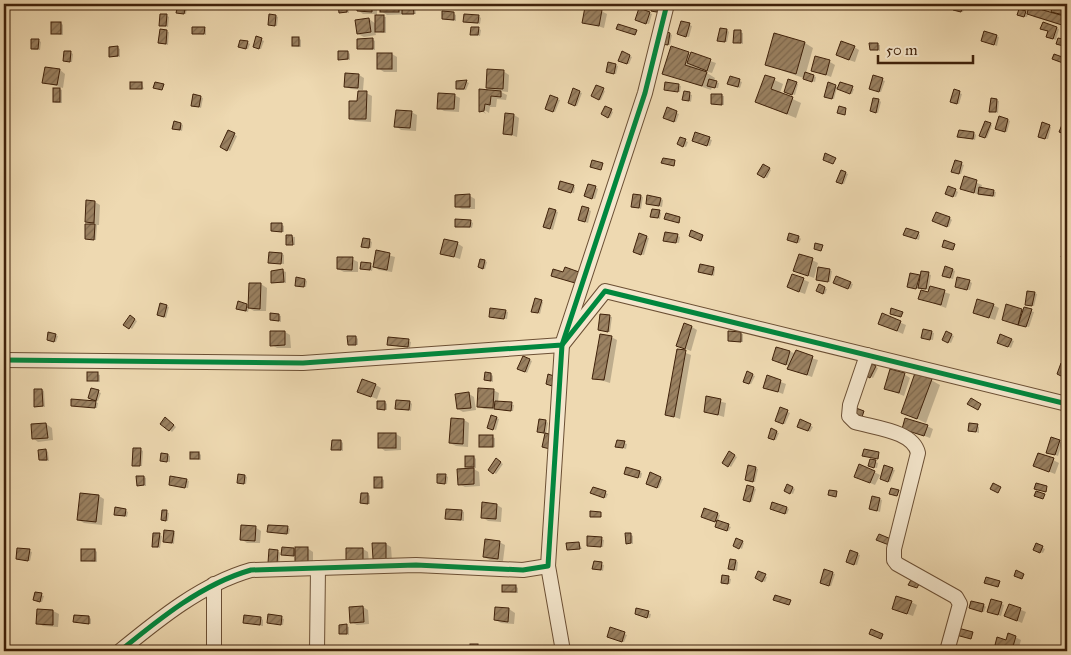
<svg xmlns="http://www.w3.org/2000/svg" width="1071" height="655" viewBox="0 0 1071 655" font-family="'IM FELL Great Primer',serif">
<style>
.shadow{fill:#0003}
.building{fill:url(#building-hatch);stroke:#3f210a}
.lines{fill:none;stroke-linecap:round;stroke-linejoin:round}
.street-casing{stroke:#6b4f34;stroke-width:16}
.street{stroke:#f4e6cc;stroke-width:14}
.cycleway-casing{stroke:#f4e6cc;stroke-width:8}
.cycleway{stroke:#00873e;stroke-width:5}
</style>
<defs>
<pattern id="building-hatch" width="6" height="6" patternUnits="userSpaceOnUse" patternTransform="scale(1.25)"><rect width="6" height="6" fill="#9a8161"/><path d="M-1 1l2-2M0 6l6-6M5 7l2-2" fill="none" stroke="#7f694e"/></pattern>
</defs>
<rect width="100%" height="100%" fill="#eed9b1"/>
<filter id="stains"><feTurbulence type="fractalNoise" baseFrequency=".004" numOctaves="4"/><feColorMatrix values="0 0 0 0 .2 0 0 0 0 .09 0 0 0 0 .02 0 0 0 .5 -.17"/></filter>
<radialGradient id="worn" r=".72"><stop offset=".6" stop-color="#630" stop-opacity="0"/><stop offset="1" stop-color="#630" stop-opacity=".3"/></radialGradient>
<!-- shadow -->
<g class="shadow">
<path d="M340,4H348L349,13L340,12Z"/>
<path d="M358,4H377V16L386,17V33L375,31L376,35L364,37L358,34L369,19L376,24V14H363L358,10Z"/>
<path d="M381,4L413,6L415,7L416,14L387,15L381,11Z"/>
<path d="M791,4H804L803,6Z"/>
<path d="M808,4H818V7L810,6Z"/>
<path d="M955,4H965L963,12L954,9Z"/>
<path d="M1041,4H1067V27L1034,17L1028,13L1027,17L1021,16L1025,12L1051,14L1052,11L1041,6Z"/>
<path d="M185,6L187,8L186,14L180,13Z"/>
<path d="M640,9L652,14L649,24L639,21Z"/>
<path d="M601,11L607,14L604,28L584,22Z"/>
<path d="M454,14L456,15V21L443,19Z"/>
<path d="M166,15L169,17L168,27L163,26L160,25Z"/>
<path d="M276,16L278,17L277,26L272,25Z"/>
<path d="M478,16L481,18L480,24L464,22Z"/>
<path d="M682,22L692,26L689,37L681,35Z"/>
<path d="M61,23L63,25V35L52,33V24Z"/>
<path d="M204,28L206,30V35L193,33Z"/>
<path d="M1057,28L1059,29L1056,40L1050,38Z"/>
<path d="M479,29L481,30L480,36L472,34Z"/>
<path d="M161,30L169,32L168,45L159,43Z"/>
<path d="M727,30L729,32L727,42L721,41Z"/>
<path d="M735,31L743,33V44L734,42Z"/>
<path d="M985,32L999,37L997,46L985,42Z"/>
<path d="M670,34L672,35L670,45L665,44Z"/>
<path d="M257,38L264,41L261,49L256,48Z"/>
<path d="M299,38L301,40V47L293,46Z"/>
<path d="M372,39L375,41V50L358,49Z"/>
<path d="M38,40L41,42L40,50H35L32,49Z"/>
<path d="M247,42L250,44L248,49L242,48Z"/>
<path d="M805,43L813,48L806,73L816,77L815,82L766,65Z"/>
<path d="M871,44L880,45V51L871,49Z"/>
<path d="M854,47L859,50L855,62L843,58Z"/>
<path d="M118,48L120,49V57L111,56Z"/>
<path d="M672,48L716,63L712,73L704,71L715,78L714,81L719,83L718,88L712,87L711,90L664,73Z"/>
<path d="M70,52L73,54L72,62H67L65,61Z"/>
<path d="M348,52L350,54V60L339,59Z"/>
<path d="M392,54L397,57V72H384L378,68Z"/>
<path d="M630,56L632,57L629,64L622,61Z"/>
<path d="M830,62L835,65L831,77L812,70Z"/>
<path d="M609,63L618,66L616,74L609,73Z"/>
<path d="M60,70L65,74L63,88L43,82Z"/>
<path d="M503,71L509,75L508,92L499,91L507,95L506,100L497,99L496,107H490L489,113L483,109L486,114L479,109L481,90L494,92L487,88Z"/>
<path d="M359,75L364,78L363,90L351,89L345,86Z"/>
<path d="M766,76L783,84L780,93L801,103L796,118L756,102Z"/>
<path d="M730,77L742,82L740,88L730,85Z"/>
<path d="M882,80L885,81L881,92L871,89Z"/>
<path d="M457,82H467L469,83L466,90H460L458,89Z"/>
<path d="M666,83L681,86L680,92L668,90Z"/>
<path d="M796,83L798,84L795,95L787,92Z"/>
<path d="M142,84L144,89L131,88Z"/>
<path d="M835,86L839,88L854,89L852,94L837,88L834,99L828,97Z"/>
<path d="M597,87L605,91L601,100L592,96Z"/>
<path d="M60,89L62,90V103H56L54,102Z"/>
<path d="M574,90L582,93L577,106L571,104Z"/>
<path d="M954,91L962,94L959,104L954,103Z"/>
<path d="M366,93L372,96L371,122L355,121L350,118Z"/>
<path d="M685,93L692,95L691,102L684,99Z"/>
<path d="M194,95L203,98L201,108L192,105Z"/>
<path d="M454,95L460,98L459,112L444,111L439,108Z"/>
<path d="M713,95L724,96V105L713,104Z"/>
<path d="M557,99L560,100L555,112L549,110Z"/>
<path d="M992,99L999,101L998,113L990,111Z"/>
<path d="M879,100L881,102L878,113L873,112Z"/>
<path d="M605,108L613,112L610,118L602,114Z"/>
<path d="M667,109L679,114L676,122L667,119Z"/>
<path d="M411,112L417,115L416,131L401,130L396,126Z"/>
<path d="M514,115L519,118L517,137L505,133Z"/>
<path d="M1008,120L1010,121L1007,132L999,130Z"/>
<path d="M181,124L183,125L182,131L176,129Z"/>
<path d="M990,124L992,125L987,138L983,136Z"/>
<path d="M1049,126L1051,127L1048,139L1042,138Z"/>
<path d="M229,132L237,136L230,151L222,147Z"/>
<path d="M974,133L976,135L975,140L961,137Z"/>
<path d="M696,134L712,140L710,146L696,141Z"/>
<path d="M681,139L688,142L686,147L679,144Z"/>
<path d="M955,162L964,165L961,174L955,172Z"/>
<path d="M763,165L771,170L767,178L759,174Z"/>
<path d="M842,171L848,174L844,184L840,182Z"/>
<path d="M965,178L982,185L981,189L996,192L995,197L979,195L961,188Z"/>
<path d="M573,186L575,187L574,193L562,190Z"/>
<path d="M595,187L598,189L595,199L588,197Z"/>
<path d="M955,190L958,192L956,197L949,195Z"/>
<path d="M470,196L475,199V209H462L456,206Z"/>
<path d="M641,196L643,197L641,209L632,206Z"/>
<path d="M661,199L663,200L662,207L649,204Z"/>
<path d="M95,202L100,205L99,225H97L96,240H88L86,239L93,225L86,222Z"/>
<path d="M583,207L591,211L588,223L581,221Z"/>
<path d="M550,209L558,212L553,230L547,228Z"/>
<path d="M659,211L661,213L660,219L652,216Z"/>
<path d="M950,218L952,220L949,227L936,222Z"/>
<path d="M470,221L473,223L472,228L456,226Z"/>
<path d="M281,224L284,226V232L272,231Z"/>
<path d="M918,233L920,235L919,240L907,236Z"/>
<path d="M640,235L649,238L644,255L637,253Z"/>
<path d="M287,236L295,237V245L288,244Z"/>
<path d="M678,236L680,237L679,243L667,241Z"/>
<path d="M799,237L801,239L799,243L790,241Z"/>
<path d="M370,241L372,242L371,248L365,247Z"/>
<path d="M457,243L463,247L460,259L442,253Z"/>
<path d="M377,252L395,257L392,272L379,270L373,266L372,271L361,268L370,265L374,267Z"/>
<path d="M282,254L284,255V264L270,262Z"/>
<path d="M352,259L358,262V272H344L338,269Z"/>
<path d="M812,260L818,263L814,278L795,271Z"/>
<path d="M485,261L487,262L485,269L481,268Z"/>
<path d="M713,268L715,269L714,276L702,273Z"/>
<path d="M819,268L832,271L830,282L820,280Z"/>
<path d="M953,270L955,271L953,279L945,277Z"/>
<path d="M283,271L286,272V283H273L272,272Z"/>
<path d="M922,272L931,275L929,287L950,294L946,308L920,298L929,294L930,290L910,288L919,277L921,278Z"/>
<path d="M793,275L809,282L805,294L794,290Z"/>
<path d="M305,280L307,281L306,287L298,286Z"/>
<path d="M969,281L972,283L970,290L958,288Z"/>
<path d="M850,283L853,284L851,289L837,284Z"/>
<path d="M250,284H261L267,288L266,311H254L249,308L248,312L239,310L238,303L249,306Z"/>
<path d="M819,286L827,289L825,294L820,292Z"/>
<path d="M1034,293L1037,294L1034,306L1028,305Z"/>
<path d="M541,301L543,302L540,314L535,312Z"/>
<path d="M993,305L999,308L995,320L974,313Z"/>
<path d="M166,306L169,307L166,318L158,315Z"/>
<path d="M1007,306L1034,312L1029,327L1003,319Z"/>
<path d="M505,311L508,312L507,319L490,316Z"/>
<path d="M272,314L281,316V322L271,320Z"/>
<path d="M602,315L612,317L610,332L599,330Z"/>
<path d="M883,315L906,325L903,334L880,324Z"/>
<path d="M130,317L137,321L132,329L125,324Z"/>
<path d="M692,327L697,330L691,351L678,346Z"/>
<path d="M924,330L934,333L933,340L922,337Z"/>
<path d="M285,332L290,335L291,348H277L272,345Z"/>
<path d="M730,333L743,334V342L729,340Z"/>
<path d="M947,333L954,336L951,343L946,341Z"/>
<path d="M55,335L58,336L56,342L50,341Z"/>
<path d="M356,337L358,339V345L349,344Z"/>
<path d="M611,337L617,340L610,383L594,378Z"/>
<path d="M1011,340L1014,341L1011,348L1001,343Z"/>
<path d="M408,341L411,342L410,348L390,345Z"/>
<path d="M777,348L818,360L812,377L794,371L788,368L789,366L773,360Z"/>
<path d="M678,350L691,355L680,419L666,414Z"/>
<path d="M524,357L532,361L527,373L519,369Z"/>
<path d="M870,364L878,368L873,378L865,373Z"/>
<path d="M1062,364L1067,367L1066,377L1060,375Z"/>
<path d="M748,373L755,376L751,384L744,381Z"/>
<path d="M97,374L100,375V382L88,380Z"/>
<path d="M491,374L493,376V382L485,380Z"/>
<path d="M904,374L910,378L904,396L885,388Z"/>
<path d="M768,377L786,384L783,394L765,387Z"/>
<path d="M931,380L940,385L926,423L902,412Z"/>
<path d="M376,385L381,388L377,399L364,394Z"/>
<path d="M42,390L44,391L45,407H38L35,406Z"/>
<path d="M493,390L499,393L498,402L514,405L513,411L484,409L478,406Z"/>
<path d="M98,392L101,393L98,401L92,399Z"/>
<path d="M469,394L474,397L476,410L463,412L458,409Z"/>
<path d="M707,398L726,403L724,417L705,411Z"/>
<path d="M95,402L98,403L97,408L72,405Z"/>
<path d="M385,402L387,404V410L378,408Z"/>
<path d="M410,402L412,404L411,411L398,409Z"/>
<path d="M781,409L790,413L785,424L779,422Z"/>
<path d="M492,416L499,419L496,430L491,428Z"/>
<path d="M168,420L176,427L172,432L162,423Z"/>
<path d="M464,420L469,423L468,447L456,446L450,443Z"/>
<path d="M546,421L548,423L546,435L539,431Z"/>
<path d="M801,421L813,427L810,432L799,426Z"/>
<path d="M46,424L52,428L53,440L38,442L33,438Z"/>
<path d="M927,426L933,429L930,438L903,428Z"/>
<path d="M977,426L979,427V433L972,431Z"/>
<path d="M772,430L779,433L776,440L769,437Z"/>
<path d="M396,434L401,437V450L385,451L380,447Z"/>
<path d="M492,437L495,438V447L480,446Z"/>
<path d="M341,441L343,443V451L333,449Z"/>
<path d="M1059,441L1062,443L1058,456L1050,453Z"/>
<path d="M624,443L627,444L626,449L619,447Z"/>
<path d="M140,449L143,451L142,466H135L133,465Z"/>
<path d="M46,450L48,452L49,461H42L40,460Z"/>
<path d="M199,453L201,455V460L191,458Z"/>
<path d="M729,453L737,457L731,467L723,462Z"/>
<path d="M168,455L170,456V462L164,461Z"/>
<path d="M474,457L476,459V468H472L479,472L480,486L465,487L459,484L471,469L466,467Z"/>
<path d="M496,460L503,464L496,474L490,470Z"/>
<path d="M871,460L878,463L877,468L872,467Z"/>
<path d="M1053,460L1059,463L1055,474L1035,466Z"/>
<path d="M627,468L642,473L641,478L628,475Z"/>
<path d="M755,468L758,469L755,482L747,480Z"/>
<path d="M892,469L895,470L890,482L883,480Z"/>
<path d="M874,472L880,475L875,485L861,479Z"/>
<path d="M445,475L448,477L447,484L438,482Z"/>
<path d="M245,476L247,477L246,484L238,482Z"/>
<path d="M144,477L146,478V486H140L138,485Z"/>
<path d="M381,478L384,480V488H377L375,487Z"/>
<path d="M660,478L663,479L659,488L650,485Z"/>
<path d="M186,480L189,481L188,488L170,484Z"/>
<path d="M788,485L795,489L793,494L785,490Z"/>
<path d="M748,486L756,489L752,502L746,500Z"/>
<path d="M594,488L608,494L606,498L594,494Z"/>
<path d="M368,494L370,496V504H364L362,503Z"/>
<path d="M99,496L104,499L102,525L84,523L79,520Z"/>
<path d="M873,497L882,500L880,512L870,509Z"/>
<path d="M497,505L502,508L501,522L488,521L482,517Z"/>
<path d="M787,508L789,509L787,514L773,510Z"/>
<path d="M125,510L128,512L127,517L117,515Z"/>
<path d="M163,511L169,513L168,521L162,519Z"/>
<path d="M462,511L464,512V521L447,519Z"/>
<path d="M718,514L720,515L718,522L731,527L729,531L719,528L718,522L705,518Z"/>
<path d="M255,527L261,531L260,543H247L241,539Z"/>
<path d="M287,527L290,529L289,534L269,532Z"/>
<path d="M173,532L175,533L174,544L164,541Z"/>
<path d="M630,534L633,536V544L627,543Z"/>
<path d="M159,535L162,536L160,548L155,547L153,546Z"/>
<path d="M601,539L604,540L603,547L588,545Z"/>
<path d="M737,540L744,543L742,549L735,545Z"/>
<path d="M499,542L505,545L503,561L490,560L484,557Z"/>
<path d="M579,543L582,549H568Z"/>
<path d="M386,544L391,547L392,561L380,562L374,559Z"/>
<path d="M1037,545L1045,549L1043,553L1035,550Z"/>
<path d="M307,548L313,552V566L297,556L285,555L280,553L279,564L271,563L270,550L282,553L294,549Z"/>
<path d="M363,549L368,552L369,564H353Z"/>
<path d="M95,550L97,552V562L82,560Z"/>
<path d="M29,551L32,552L30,561L17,559Z"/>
<path d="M857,554L860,555L857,565L850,563Z"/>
<path d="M736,561L738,562L737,571L730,569Z"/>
<path d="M595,563L604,565L603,571L594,568Z"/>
<path d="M759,573L767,577L765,582L756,578Z"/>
<path d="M832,573L835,574L831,586L821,583Z"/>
<path d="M723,577L731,579L730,584L725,583Z"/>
<path d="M515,586L518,588V593L503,591Z"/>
<path d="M41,595L44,596L42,602L36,601Z"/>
<path d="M992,600L1004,605L1001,616L991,612Z"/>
<path d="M911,602L917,605L913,616L894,609Z"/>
<path d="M984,605L986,607L984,612L973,609Z"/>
<path d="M1010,605L1026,612L1022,623L1006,616Z"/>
<path d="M363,607L368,610L369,624L357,625L351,622Z"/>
<path d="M496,609H509L515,613L514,624L501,623L496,620Z"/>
<path d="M38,610L53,611L59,614L58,627L43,626L38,623Z"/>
<path d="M637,610L651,614L650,618L636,614Z"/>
<path d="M269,615L284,619L283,625L271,623Z"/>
<path d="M89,617L91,619V624L75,621Z"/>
<path d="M261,618L263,620V626L245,623Z"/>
<path d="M346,626L349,627V635L340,633Z"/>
<path d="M610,629L627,635L624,642L610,638Z"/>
<path d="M1015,637L1021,640L1018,651L997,644Z"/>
<path d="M1023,647L1031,651H1023Z"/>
</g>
<!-- building -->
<g class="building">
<path d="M178,4L186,5L184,14L176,13Z"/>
<path d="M338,4H347V12L339,13Z"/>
<path d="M357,4H372V12L357,11Z"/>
<rect x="380" y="4" width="19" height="8"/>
<path d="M652,4H663L662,13L651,11Z"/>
<path d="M954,4H963L961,12L953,10Z"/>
<path d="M1040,4H1052L1051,9L1039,7Z"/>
<path d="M1053,4H1067L1064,15L1051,12Z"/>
<path d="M402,5H413L414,14H402Z"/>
<path d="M1029,6L1064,16L1062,25L1027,14Z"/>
<path d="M585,7L602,10L599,26L582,23Z"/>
<path d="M639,8L650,12L646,24L635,20Z"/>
<path d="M1019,9L1026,11L1024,17L1017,15Z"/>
<path d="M442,11L454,12V20L442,19Z"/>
<path d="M160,14H167L166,26H159Z"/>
<path d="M269,14L276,15L275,26L268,25Z"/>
<path d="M464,14L479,15L478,23L463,22Z"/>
<rect x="375" y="15" width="9" height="17"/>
<path d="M369,18L371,32L357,34L355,20Z"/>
<path d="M681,21L690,23L686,37L677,34Z"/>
<rect x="51" y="22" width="10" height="12"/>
<path d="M1043,22L1057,27L1053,39L1046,37L1048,31L1040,29Z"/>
<path d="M618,24L637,30L635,35L616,29Z"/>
<path d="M192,27H205L204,34H192Z"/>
<path d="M471,27H479L478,35H470Z"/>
<path d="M720,28L727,29L725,42L717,41Z"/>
<path d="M160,29L167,30L166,44L158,43Z"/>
<path d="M734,30H741V43H733Z"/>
<path d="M664,31L670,33L668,45L662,44Z"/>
<path d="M984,31L997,35L994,45L981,41Z"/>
<path d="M774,33L805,42L796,74L765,65Z"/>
<path d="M256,36L262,38L259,49L253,47Z"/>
<rect x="292" y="37" width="7" height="9"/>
<path d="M373,38V49H357V39Z"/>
<path d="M1058,38L1067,40V47L1056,44Z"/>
<path d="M31,39H39L38,49H31Z"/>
<path d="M240,40L248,41L246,49L238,47Z"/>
<path d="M841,41L855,46L849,60L836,55Z"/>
<path d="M869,43H878V50H870Z"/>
<path d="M118,46V56L109,57V47Z"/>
<path d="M671,46L689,52L685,65L707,72L702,86L662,74Z"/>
<path d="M64,51H71L70,62L63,61Z"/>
<path d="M338,51H348V59L338,60Z"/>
<path d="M622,51L630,55L627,64L618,61Z"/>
<path d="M691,52L711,59L707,71L687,63Z"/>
<rect x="377" y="53" width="15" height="16"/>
<path d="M1054,54L1065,58L1063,63L1052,59Z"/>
<path d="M815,56L830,60L826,75L811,71Z"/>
<path d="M608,62L616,64L614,74L606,72Z"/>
<path d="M45,67L60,69L57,85L42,83Z"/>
<path d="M487,69L504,70L503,89L486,88Z"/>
<path d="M805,72L814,75L812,82L803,79Z"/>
<path d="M345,73L359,74L358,88L344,87Z"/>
<path d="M765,75L775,78L771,89L793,97L787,114L755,102Z"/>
<path d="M873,75L883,78L879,92L869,89Z"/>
<path d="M730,76L740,79L738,87L727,84Z"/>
<path d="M709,79L717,81L715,88L707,86Z"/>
<path d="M788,79L797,82L792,95L784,92Z"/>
<path d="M467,80L464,89H456V81Z"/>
<rect x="130" y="82" width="12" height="7"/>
<path d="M155,82L164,84L162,90L153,88Z"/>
<path d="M665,82L679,84L678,92L664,90Z"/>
<path d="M828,82L836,85L832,99L824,97Z"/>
<path d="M840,82L853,86L850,94L837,89Z"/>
<path d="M596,85L604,88L599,100L591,96Z"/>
<rect x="53" y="88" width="7" height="14"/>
<path d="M573,88L580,91L575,106L568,103Z"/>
<path d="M479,89L501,91V97L491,96L490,105L485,104L484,111L479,112Z"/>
<path d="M954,89L960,91L957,104L950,102Z"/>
<path d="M358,91H367L366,119H349V101H357Z"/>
<path d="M684,91L690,92L689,101L682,100Z"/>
<path d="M438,93L455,94L454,109H437Z"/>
<path d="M193,94L201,96L199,107L191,106Z"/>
<path d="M711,94H722V105L711,104Z"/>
<path d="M550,95L558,98L553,112L545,109Z"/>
<path d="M873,98L879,99L876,113L870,111Z"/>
<path d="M991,98L997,99L996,112H989Z"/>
<path d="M605,106L612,109L608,118L601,114Z"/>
<path d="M839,106L846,108L845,115L837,113Z"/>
<path d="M667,107L677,111L674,122L663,118Z"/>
<path d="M396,110L412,111L410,128L394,127Z"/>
<path d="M505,113L514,114L512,135L503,134Z"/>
<path d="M999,116L1008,119L1005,132L995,129Z"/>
<path d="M1064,120L1067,122V135L1059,132Z"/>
<path d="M174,121L181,123L180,130L172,129Z"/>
<path d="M985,121L991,123L985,138L979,136Z"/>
<path d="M1042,122L1050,125L1045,139L1038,137Z"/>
<path d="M228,130L235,133L227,151L220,147Z"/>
<path d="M959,130L974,132L973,139L957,137Z"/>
<path d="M695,132L710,137L707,146L692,141Z"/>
<path d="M680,137L686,139L683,147L677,144Z"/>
<path d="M825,153L836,158L833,164L823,160Z"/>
<path d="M663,158L675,160L674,166L661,163Z"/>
<path d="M592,160L603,163L601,170L590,167Z"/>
<path d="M955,160L962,162L959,174L951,172Z"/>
<path d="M763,164L770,168L764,178L757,174Z"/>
<path d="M841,170L846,172L842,184L836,182Z"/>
<path d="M964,176L977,180L974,193L960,189Z"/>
<path d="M560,181L574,185L571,193L558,189Z"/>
<path d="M588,184L596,186L592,199L584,196Z"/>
<path d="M948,186L956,189L953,197L945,194Z"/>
<path d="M979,187L994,190L993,196L978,194Z"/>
<path d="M470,194V207H455V195Z"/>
<path d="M633,194L641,195L639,208L631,207Z"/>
<path d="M647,195L661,198L659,206L646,204Z"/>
<path d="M86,200L95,201L94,223L85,222Z"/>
<path d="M582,206L589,208L585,222L578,220Z"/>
<path d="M549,208L556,210L550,229L543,227Z"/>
<path d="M652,209L660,210L658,218L650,217Z"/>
<path d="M936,212L950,217L947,227L932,221Z"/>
<path d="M666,213L680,217L679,223L664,219Z"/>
<path d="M455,219L471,220L470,227H455Z"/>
<path d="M271,223H282V232L271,231Z"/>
<path d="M85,224H95L94,240L85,239Z"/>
<path d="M906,228L919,232L916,239L903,235Z"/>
<path d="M691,230L703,235L701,241L689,236Z"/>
<path d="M665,232L678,234L676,243L663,241Z"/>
<path d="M639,233L647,236L641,255L633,252Z"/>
<path d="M789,233L799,236L797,243L787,240Z"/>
<path d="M286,235H292L293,245H286Z"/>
<path d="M363,238L370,239L369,248L361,247Z"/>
<path d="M444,239L458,242L454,257L440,254Z"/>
<path d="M944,240L955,244L953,250L942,247Z"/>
<path d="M815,243L823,245L821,251L814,249Z"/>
<path d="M1065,249L1067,250V259L1061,257Z"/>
<path d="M376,250L390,253L387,270L373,267Z"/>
<path d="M269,252L282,253L281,264L268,263Z"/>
<path d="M799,254L813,258L808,276L793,271Z"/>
<path d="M337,257H353L352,270L337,269Z"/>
<path d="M480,259L485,260L483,269L478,267Z"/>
<path d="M361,262L371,263L370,270L360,269Z"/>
<path d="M700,264L714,267L712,275L698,272Z"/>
<path d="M945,266L953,269L950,278L942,276Z"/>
<path d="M565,267L579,272L575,283L551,276L553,269L563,272Z"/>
<path d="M818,267L830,269L828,282L816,280Z"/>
<path d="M283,269L284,282L271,283V271Z"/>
<path d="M921,271L929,272L926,289L918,288Z"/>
<path d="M910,273L920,275L916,289L907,287Z"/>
<path d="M792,274L804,278L799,292L787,287Z"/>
<path d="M836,276L851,282L848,289L833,283Z"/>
<path d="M296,277L305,279L304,287L295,286Z"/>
<path d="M957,277L970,280L967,290L955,287Z"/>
<path d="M249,283H261L260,309L248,308Z"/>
<path d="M819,284L825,287L823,294L816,291Z"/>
<path d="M930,286L945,290L941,305L918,299L921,290L928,292Z"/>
<path d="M1027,291L1035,292L1032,306L1025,305Z"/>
<path d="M535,298L542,300L538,313L531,312Z"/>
<path d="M977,299L994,304L989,318L973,313Z"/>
<path d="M238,301L247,304L246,311L236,309Z"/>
<path d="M160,303L167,305L164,317L157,315Z"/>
<path d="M1006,304L1022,309L1018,325L1002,320Z"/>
<path d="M1024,307L1032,309L1026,327L1018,325Z"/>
<path d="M490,308L506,310L504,319L489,317Z"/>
<path d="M891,308L903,312L901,317L890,314Z"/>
<path d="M270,313L279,314V321L270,320Z"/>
<path d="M882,313L901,321L897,331L878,324Z"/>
<path d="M600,314L610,315L608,332L598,330Z"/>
<path d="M130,315L135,319L129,329L123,325Z"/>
<path d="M684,323L692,326L685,349L676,346Z"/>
<path d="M923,329L932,331L930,340L921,338Z"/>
<path d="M270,331H285V345L270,346Z"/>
<path d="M728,331L741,332V342L728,341Z"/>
<path d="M946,331L952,334L948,343L942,340Z"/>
<path d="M48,332L56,334L54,342L47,340Z"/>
<path d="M600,334L612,336L604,380L592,379Z"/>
<path d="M1000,334L1012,339L1008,347L997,343Z"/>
<path d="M347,336H356V345H348Z"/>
<path d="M388,337L409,339L408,347L387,345Z"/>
<path d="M776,347L790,351L786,365L772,360Z"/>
<path d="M677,349L686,350L674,417L665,415Z"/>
<path d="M796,350L813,356L807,375L787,369Z"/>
<path d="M523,356L530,359L525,372L517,369Z"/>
<path d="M869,362L876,366L870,378L863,374Z"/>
<path d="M1061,363L1067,365L1063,377L1057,374Z"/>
<path d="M890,369L905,373L899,393L884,389Z"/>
<path d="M747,371L753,374L749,384L743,382Z"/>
<rect x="87" y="372" width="11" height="9"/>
<path d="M485,372L491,373V381L484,380Z"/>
<path d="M915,373L932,379L917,419L901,413Z"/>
<path d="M548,374L554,376L552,386L546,384Z"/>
<path d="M767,375L781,380L778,392L763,388Z"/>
<path d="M362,379L376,384L371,397L357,392Z"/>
<path d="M91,388L99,390L96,401L88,398Z"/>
<path d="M478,388L494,389L493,408L477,407Z"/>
<path d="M34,389H42L43,406L34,407Z"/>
<path d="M469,392L471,408L457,409L455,394Z"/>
<path d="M706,396L721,399L718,415L704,412Z"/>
<path d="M971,398L981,404L978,410L967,404Z"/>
<path d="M71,399L96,401L95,408L71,406Z"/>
<path d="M396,400L410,401L409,410L395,409Z"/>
<path d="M377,401H385V410L377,409Z"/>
<path d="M495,401L512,402L511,411L494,409Z"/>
<path d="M780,407L788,410L783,424L775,421Z"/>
<path d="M856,408L864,411L862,417L854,415Z"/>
<path d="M491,415L497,417L493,430L487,428Z"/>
<path d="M165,417L174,425L169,431L160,424Z"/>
<path d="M451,418L464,419L463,444L449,443Z"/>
<path d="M905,418L928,425L924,436L902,429Z"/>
<path d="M539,419L546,420L544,433L537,432Z"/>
<path d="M800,419L811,424L808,431L797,427Z"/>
<path d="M46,423L48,438L32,439L31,424Z"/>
<path d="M969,423L978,424L976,432L968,431Z"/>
<path d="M771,428L777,431L774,440L768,438Z"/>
<rect x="378" y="433" width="18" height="15"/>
<path d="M545,433L553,435L550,449L542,447Z"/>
<rect x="479" y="435" width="14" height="12"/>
<path d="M1051,437L1060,440L1055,455L1046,453Z"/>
<path d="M332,440H341V450H331Z"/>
<path d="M617,440L625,441L623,448L615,447Z"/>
<path d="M133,448H141L140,466H132Z"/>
<path d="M46,449L47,460H39L38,450Z"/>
<path d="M864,449L879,452L878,459L862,456Z"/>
<path d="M729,451L735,455L728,467L722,463Z"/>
<rect x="190" y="452" width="9" height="7"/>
<path d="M161,453L168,454L167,462L160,461Z"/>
<path d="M1038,453L1054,458L1049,472L1033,466Z"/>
<rect x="465" y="456" width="9" height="11"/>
<path d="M496,458L501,462L493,474L488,470Z"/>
<path d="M870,459L876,460L874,468L868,466Z"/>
<path d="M859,464L875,471L870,483L854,477Z"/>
<path d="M748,465L756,467L753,482L745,480Z"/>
<path d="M884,465L893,468L888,482L880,479Z"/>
<path d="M626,467L640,471L638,478L624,474Z"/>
<path d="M474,468V484L458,485L457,469Z"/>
<path d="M650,472L661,477L657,488L646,484Z"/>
<path d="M238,474L245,475L244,484L237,483Z"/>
<path d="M437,474H446L445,484L437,483Z"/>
<path d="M136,476H144V485L137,486Z"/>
<path d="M170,476L187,479L185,488L169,485Z"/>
<rect x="374" y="477" width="8" height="11"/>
<path d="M993,483L1001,487L998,493L990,489Z"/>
<path d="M1036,483L1047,486L1046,492L1034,489Z"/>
<path d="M787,484L793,487L790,494L784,491Z"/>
<path d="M747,485L754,487L750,502L743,500Z"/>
<path d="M593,487L606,491L604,498L590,493Z"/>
<path d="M891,488L899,490L897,496L889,494Z"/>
<path d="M829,490L837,491L836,497L828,495Z"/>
<path d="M1036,491L1045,494L1043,499L1034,496Z"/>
<path d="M80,493L99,495L96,522L77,520Z"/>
<path d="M361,493H368V504L360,503Z"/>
<path d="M872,496L880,498L877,511L869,509Z"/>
<path d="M482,502L497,504L496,519L481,518Z"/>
<path d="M772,502L787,507L785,514L770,509Z"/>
<path d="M115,507L126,509L125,516L114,515Z"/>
<path d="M704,508L718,513L715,522L701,517Z"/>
<path d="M446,509L462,510L461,520L445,519Z"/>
<path d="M162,510H167L166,521L161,520Z"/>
<path d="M590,511L601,512V517H590Z"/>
<path d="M717,520L729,524L727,531L715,527Z"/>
<path d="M241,525L256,526L255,541L240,540Z"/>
<path d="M268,525L288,526L287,534L267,532Z"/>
<path d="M164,530L174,531L172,543L163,542Z"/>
<path d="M153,533H160L158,547H152Z"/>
<path d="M625,533H631V543L626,544Z"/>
<path d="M879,534L891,539L889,545L876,540Z"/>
<path d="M587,536L602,537L601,547L587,546Z"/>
<path d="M736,538L743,541L739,549L733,546Z"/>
<path d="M485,539L500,541L498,559L483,557Z"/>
<path d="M579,542L580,549L567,550L566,543Z"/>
<path d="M372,543H386V559H373Z"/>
<path d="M1036,543L1043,546L1040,553L1033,550Z"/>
<path d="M282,547L294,548V556L281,555Z"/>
<rect x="295" y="547" width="13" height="17"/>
<path d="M17,548L30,549L28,561L16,559Z"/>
<path d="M346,548H363V561L346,562Z"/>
<rect x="81" y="549" width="14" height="12"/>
<path d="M269,549L278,550L277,564L268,563Z"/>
<path d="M850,550L858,553L854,565L846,562Z"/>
<path d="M730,559L736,560L734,570L728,569Z"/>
<path d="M594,561L602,562L601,570L592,569Z"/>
<path d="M824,569L833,572L829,586L820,583Z"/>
<path d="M1016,570L1024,574L1022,579L1014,576Z"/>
<path d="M758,571L766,574L762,582L755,578Z"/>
<path d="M722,575L729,576L728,584L721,583Z"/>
<path d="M986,577L1000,581L998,587L984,583Z"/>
<path d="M912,578L920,582L917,588L908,585Z"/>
<rect x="502" y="585" width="14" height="7"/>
<path d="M35,592L42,593L40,602L33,600Z"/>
<path d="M775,595L791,600L789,605L773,600Z"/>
<path d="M896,596L912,601L907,614L892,609Z"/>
<path d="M991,599L1002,602L998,615L987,612Z"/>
<path d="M971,601L984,604L982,612L969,608Z"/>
<path d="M1009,604L1021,608L1017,621L1004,616Z"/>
<path d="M363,606L364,622L350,623L349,607Z"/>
<path d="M495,607L509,608L508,622L494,620Z"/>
<path d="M636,608L649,611L647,618L635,614Z"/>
<path d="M37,609L53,610V625L36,624Z"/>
<path d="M268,614L282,616L281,625L267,623Z"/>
<path d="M74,615L89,616V624L73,622Z"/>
<path d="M244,615L261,617L260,625L243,623Z"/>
<path d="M347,624V634H339V625Z"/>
<path d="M610,627L625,632L622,642L607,637Z"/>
<path d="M958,628L973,632L971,639L956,635Z"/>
<path d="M871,629L883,634L881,639L869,634Z"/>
<path d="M1008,633L1016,636L1012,650L995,645L997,637L1006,640Z"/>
<rect x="470" y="644" width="8" height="7"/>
</g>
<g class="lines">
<!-- street casing -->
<g class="street-casing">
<g id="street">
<path d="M867,355L850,405L849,416L855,422C875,428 913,431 918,453L894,549V560L897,564L956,597L960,604L947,651"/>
<path d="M4,360L303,363L562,345L605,291L1067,404"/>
<path d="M548,566L563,651"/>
<path d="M120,651C159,619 202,584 251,570L416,565L523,570L548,566L562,345L645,93L667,4"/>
<path d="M214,651V584"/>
<path d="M317,651L318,568"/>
</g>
</g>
<!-- street -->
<use href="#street" class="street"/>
<!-- cycleway casing -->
<g class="cycleway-casing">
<g id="cycleway">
<path d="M4,360L303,363L562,345L605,291L1067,404"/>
<path d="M120,651C159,619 202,584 251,570L416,565L523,570L548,566L562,345L645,93L667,4"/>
</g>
</g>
<!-- cycleway -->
<use href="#cycleway" class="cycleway"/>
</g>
<!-- margin -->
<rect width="1071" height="655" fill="none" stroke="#eed9b1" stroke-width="20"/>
<rect x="5" y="5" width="1061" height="645" fill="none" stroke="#3f210a" stroke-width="2.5"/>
<rect x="10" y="10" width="1051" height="635" fill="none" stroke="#3f210a"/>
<!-- scale -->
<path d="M878 55v8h95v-8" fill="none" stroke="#3f210a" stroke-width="2.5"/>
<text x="886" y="55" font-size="15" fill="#3f210a" stroke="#f4e6cc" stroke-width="4" paint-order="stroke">50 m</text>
<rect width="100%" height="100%" filter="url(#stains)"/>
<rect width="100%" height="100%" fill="url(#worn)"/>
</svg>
